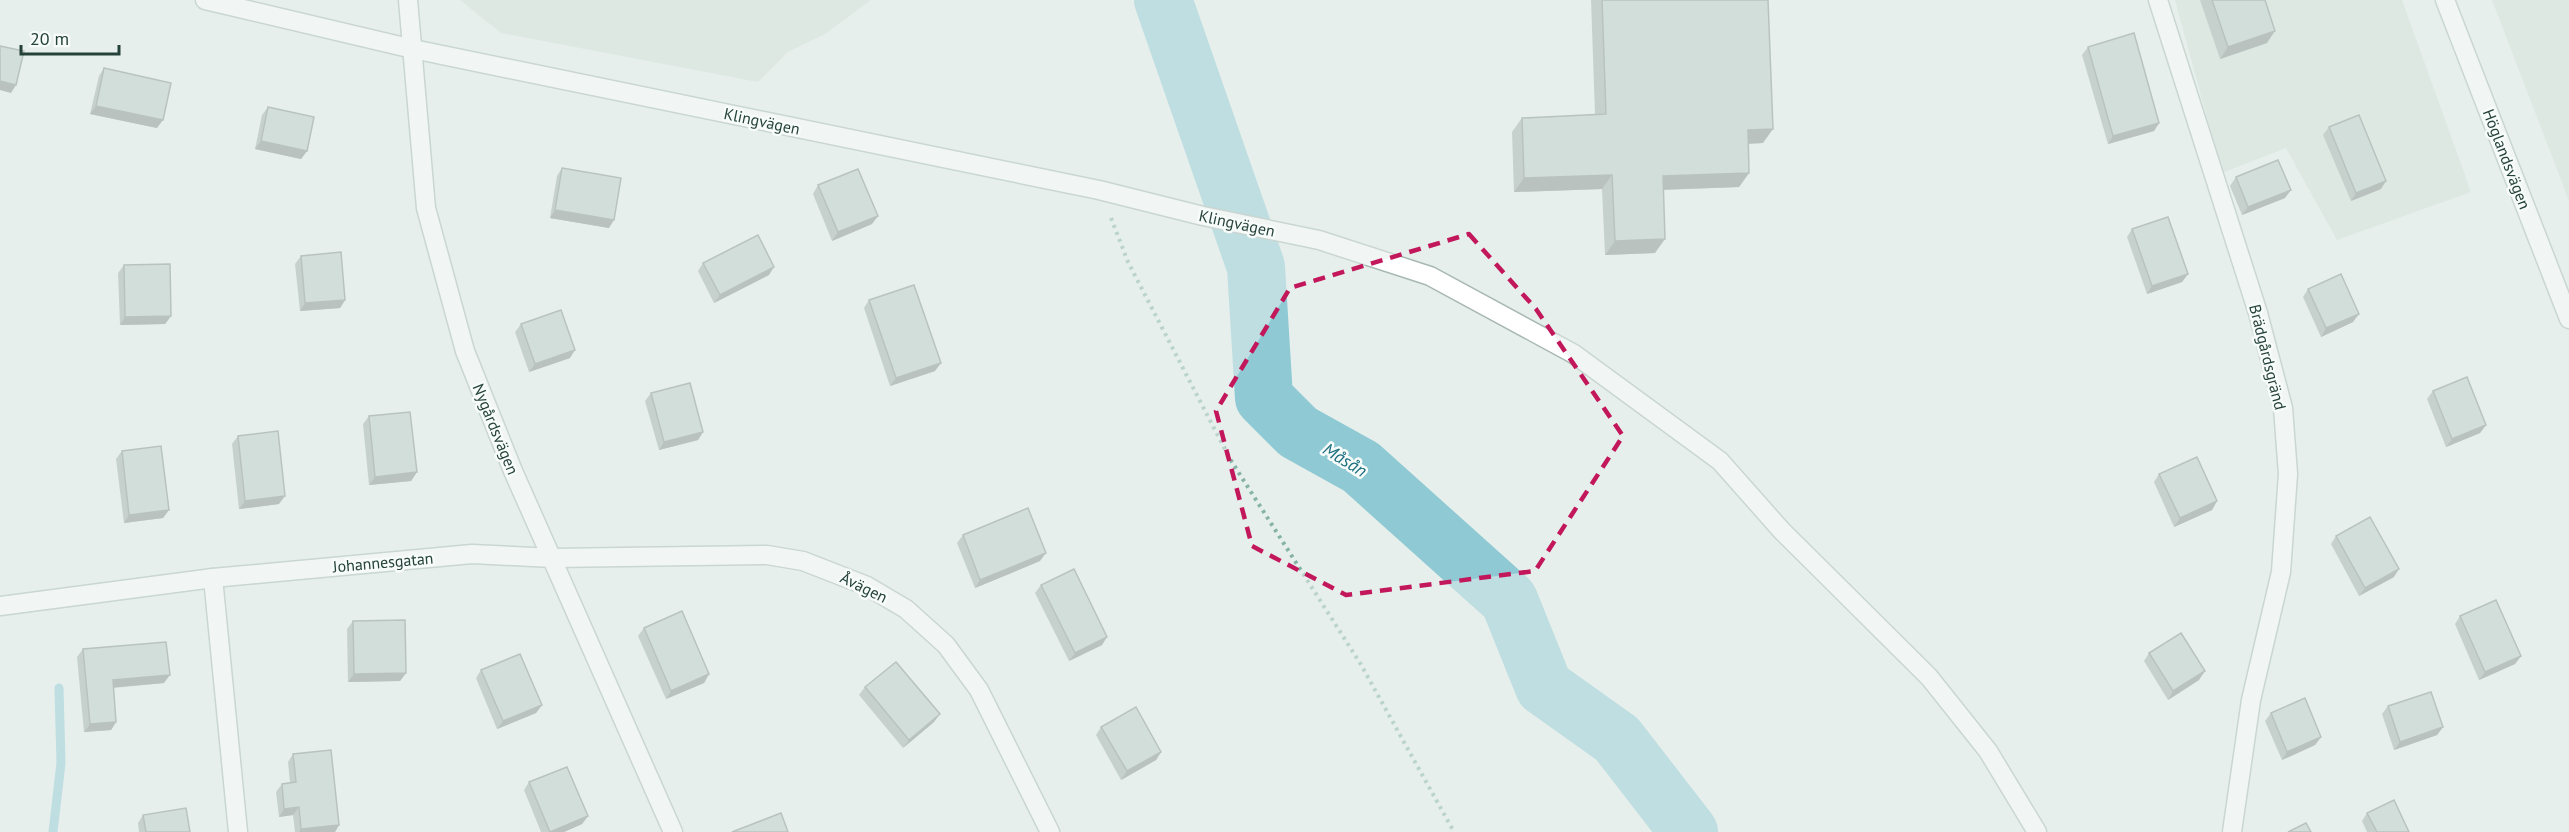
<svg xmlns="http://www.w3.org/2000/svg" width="2569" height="832" viewBox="0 0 2569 832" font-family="'PT Sans',sans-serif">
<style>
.built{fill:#d4dfda}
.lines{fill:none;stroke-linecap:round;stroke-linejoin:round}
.stream{stroke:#8ec9d4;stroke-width:9}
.river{stroke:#8ec9d4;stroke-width:58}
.minor-casing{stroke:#a8b8b2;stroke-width:21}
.path{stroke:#86b3a5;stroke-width:4;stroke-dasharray:3 4.5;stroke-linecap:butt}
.minor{stroke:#fff;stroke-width:18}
.wall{fill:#a1aea9}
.shaded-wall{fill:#838d89}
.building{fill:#bbcac4;stroke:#838d89;stroke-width:1.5}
.marked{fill:none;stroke:#c2185b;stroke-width:4.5;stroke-dasharray:12 8;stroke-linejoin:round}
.labels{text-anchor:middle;stroke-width:5;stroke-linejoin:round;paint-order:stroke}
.street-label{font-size:16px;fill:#24423a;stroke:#f7fbf9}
.water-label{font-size:18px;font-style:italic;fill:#1c6f80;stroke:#f7fbf9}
</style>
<rect width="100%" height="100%" fill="#e6efeb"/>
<!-- built -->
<g class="built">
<path d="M460,0H871L825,34L788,52L758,82L501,33Z"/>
<path d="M2175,0H2402L2471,192L2337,240L2286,148L2222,173Z"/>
<path d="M2492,0H2569V201Z"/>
</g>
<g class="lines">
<!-- stream -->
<path class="stream" d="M53,832L61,763L59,688"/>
<!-- river -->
<path class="river" d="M1163,0L1256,267L1264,398L1298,432L1361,467L1509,600L1544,687L1617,739L1689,832"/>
<!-- minor casing -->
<g class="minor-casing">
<g id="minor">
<path d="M205,0L413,49L1099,190L1203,216L1319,240L1430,276L1574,354L1720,461L1782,531L1929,677L1988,751L2037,832"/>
<path d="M408,0L426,208L465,351L513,471L673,832"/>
<path d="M2158,0L2258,313L2283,408L2288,474L2281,572L2251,700L2232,832"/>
<path d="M2445,0L2569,319"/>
<path d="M213,578L238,832"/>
<path d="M0,606L213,578L472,554L553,558L767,555L803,561L867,586L906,609L946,645L979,690L1050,832"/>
</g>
</g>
<!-- path -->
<path class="path" d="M1111,218L1128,262L1230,459L1360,663L1454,832"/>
<!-- minor -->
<use href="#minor" class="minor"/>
</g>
<!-- wall -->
<g class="wall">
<path d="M1591,0H1768L1763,143L1748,144L1749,173L1739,187L1663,190L1655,253L1605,255L1602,189L1514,192L1512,132L1522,118L1595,115Z"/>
<path d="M2200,0H2265L2267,43L2220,59Z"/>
<path d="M2088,47L2159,123L2154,131L2108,144L2082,55Z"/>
<path d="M104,68L157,128L90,114L99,76Z"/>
<path d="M268,107L307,151L301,159L255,149L262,115Z"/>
<path d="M2329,127L2381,189L2351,201L2323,135Z"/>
<path d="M562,168L609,228L550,218L557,176Z"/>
<path d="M2236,177L2285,198L2242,215L2230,186Z"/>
<path d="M818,185L872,224L832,241L813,194Z"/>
<path d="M2132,229L2188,274L2182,282L2147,294L2127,237Z"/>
<path d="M301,256L345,300L340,308L300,311L295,264Z"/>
<path d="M703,263L769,275L714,303L698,271Z"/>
<path d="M124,265L171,316L165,324L120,325L118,273Z"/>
<path d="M2308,289L2353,322L2321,337L2303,297Z"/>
<path d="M869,300L935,371L890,386L864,308Z"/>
<path d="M521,324L570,358L529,372L515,332Z"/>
<path d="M2433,391L2486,425L2480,433L2446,447L2427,399Z"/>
<path d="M651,393L703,432L698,440L659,450L645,401Z"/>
<path d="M369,416L417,472L411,481L369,485L363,424Z"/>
<path d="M238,436L279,504L239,509L232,444Z"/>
<path d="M122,451L169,510L163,518L124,523L116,459Z"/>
<path d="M2159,474L2217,501L2212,510L2174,527L2154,482Z"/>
<path d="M963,535L1040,561L975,588L957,543Z"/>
<path d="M2336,536L2394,577L2359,596L2331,544Z"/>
<path d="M1041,585L1102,645L1069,661L1035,593Z"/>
<path d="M2460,616L2521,656L2515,664L2479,680L2455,624Z"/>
<path d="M353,621L406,673L400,681L348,682L347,629Z"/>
<path d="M644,628L709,674L704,683L666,699L638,636Z"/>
<path d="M83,649L164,683L113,688L116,722L111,730L84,732L77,657Z"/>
<path d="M2149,653L2199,680L2168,700L2144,661Z"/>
<path d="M481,670L542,705L536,713L497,729L476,678Z"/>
<path d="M865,687L934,722L903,748L859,695Z"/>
<path d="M2388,706L2443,727L2437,735L2394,750L2382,714Z"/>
<path d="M2271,713L2321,737L2315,745L2282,760L2265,721Z"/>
<path d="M1101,727L1161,752L1156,760L1121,780L1096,735Z"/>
<path d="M293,754L339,825L335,832H295L293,815L279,817L276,792L282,784L290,783L288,762Z"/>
<path d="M529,782L588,816L582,824L564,832H541L524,790Z"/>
<path d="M2367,813L2409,832H2367L2362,821Z"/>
<path d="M143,815L190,832H139L138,823Z"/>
</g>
<!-- shaded-wall -->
<g class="shaded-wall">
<path d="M2275,31L2267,43L2220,59L2228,47Z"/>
<path d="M0,81L16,85L11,93L0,90Z"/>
<path d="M96,106L163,120L157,128L90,114Z"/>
<path d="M2159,123L2154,131L2108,144L2113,136Z"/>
<path d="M1773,129L1763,143L1738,144L1748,130Z"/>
<path d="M261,141L307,151L301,159L255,149Z"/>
<path d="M1749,173L1739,187L1653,190L1663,176Z"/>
<path d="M1612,175L1602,189L1514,192L1524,178Z"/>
<path d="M2386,181L2381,189L2351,201L2356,193Z"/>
<path d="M2291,190L2285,198L2242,215L2248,207Z"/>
<path d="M555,210L614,220L609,228L550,218Z"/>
<path d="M878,216L872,224L832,241L838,232Z"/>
<path d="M1665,239L1655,253L1605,255L1615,241Z"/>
<path d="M774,267L769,275L714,303L720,295Z"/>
<path d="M2188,274L2182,282L2147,294L2152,286Z"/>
<path d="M345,300L340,308L300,311L305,303Z"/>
<path d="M2359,314L2353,322L2321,337L2326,328Z"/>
<path d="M171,316L165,324L120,325L125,317Z"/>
<path d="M575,350L570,358L529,372L535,364Z"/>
<path d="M941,363L935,371L890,386L896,378Z"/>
<path d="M2486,425L2480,433L2446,447L2452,439Z"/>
<path d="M703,432L698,440L659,450L664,442Z"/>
<path d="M417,472L411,481L369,485L375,477Z"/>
<path d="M285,496L279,504L239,509L245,501Z"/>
<path d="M2217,501L2212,510L2174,527L2180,518Z"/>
<path d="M169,510L163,518L124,523L129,515Z"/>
<path d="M1046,553L1040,561L975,588L980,580Z"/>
<path d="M2399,569L2394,577L2359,596L2365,588Z"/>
<path d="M1107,637L1102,645L1069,661L1075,653Z"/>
<path d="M2521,656L2515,664L2479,680L2485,672Z"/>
<path d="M2205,671L2199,680L2168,700L2173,691Z"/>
<path d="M406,673L400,681L348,682L354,674Z"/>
<path d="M709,674L704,683L666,699L671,691Z"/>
<path d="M170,675L164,683L107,688L113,680Z"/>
<path d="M542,705L536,713L497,729L503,721Z"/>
<path d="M940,714L934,722L903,748L909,740Z"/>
<path d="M116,722L111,730L84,732L90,724Z"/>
<path d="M2443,727L2437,735L2394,750L2400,742Z"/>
<path d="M2321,737L2315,745L2282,760L2287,752Z"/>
<path d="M1161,752L1156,760L1121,780L1127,771Z"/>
<path d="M299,807L293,815L279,817L284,809Z"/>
<path d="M588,816L582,824L564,832H550Z"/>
<path d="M339,825L335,832H299L301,829Z"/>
</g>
<!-- building -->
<g class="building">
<path d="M1602,0H1768L1773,129L1748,130L1749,173L1663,176L1665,239L1615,241L1612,175L1524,178L1522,118L1606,114Z"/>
<path d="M2212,0H2265L2275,31L2228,47Z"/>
<path d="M2134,33L2159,123L2113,136L2088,47Z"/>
<path d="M0,46L24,51L16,85L0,81Z"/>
<path d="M104,68L171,83L163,120L96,106Z"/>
<path d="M268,107L314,117L307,151L261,141Z"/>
<path d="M2359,115L2386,181L2356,193L2329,127Z"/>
<path d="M2278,160L2291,190L2248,207L2236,177Z"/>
<path d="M562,168L621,178L614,220L555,210Z"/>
<path d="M858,169L878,216L838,232L818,185Z"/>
<path d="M2168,217L2188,274L2152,286L2132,229Z"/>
<path d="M758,235L774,267L720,295L703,263Z"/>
<path d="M341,252L345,300L305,303L301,256Z"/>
<path d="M170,264L171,316L125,317L124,265Z"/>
<path d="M2341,274L2359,314L2326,328L2308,289Z"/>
<path d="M914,285L941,363L896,378L869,300Z"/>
<path d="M561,310L575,350L535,364L521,324Z"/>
<path d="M2467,377L2486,425L2452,439L2433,391Z"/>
<path d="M690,383L703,432L664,442L651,393Z"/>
<path d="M410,412L417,472L375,477L369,416Z"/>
<path d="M278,431L285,496L245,501L238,436Z"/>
<path d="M161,446L169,510L129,515L122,451Z"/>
<path d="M2197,457L2217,501L2180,518L2159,474Z"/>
<path d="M1028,508L1046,553L980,580L963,535Z"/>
<path d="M2370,517L2399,569L2365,588L2336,536Z"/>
<path d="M1074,569L1107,637L1075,653L1041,585Z"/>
<path d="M2496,600L2521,656L2485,672L2460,616Z"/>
<path d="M682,611L709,674L671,691L644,628Z"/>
<path d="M405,620L406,673L354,674L353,621Z"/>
<path d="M2181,633L2205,671L2173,691L2149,653Z"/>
<path d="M166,642L170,675L113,680L116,722L90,724L83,649Z"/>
<path d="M520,654L542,705L503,721L481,670Z"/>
<path d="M896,662L940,714L909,740L865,687Z"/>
<path d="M2431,692L2443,727L2400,742L2388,706Z"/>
<path d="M2305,698L2321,737L2287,752L2271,713Z"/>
<path d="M1136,707L1161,752L1127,771L1101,727Z"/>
<path d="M331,750L339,825L301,829L299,807L284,809L282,784L296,782L293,754Z"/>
<path d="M567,767L588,816L550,832L529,782Z"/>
<path d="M2394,800L2409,832H2377L2367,813Z"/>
<path d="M186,808L190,832H146L143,815Z"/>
<path d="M781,813L788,832H732Z"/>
<path d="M2306,823L2311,832H2288Z"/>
</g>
<!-- marked area -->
<path d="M0 0H2569V832H0ZM1469,234L1536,309L1623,436L1535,571L1346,595L1252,546L1216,411L1290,288Z" fill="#e6efeb" fill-opacity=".55" fill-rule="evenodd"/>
<path class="marked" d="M1469,234L1536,309L1623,436L1535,571L1346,595L1252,546L1216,411L1290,288Z"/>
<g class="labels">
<!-- street labels -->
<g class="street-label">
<text transform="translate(762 121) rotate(12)" y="6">Klingvägen</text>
<text transform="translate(2507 159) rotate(69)" y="6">Höglandsvägen</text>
<text transform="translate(1237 223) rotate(12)" y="6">Klingvägen</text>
<text transform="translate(2268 357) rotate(76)" y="6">Brädgårdsgränd</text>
<text transform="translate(496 429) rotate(68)" y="6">Nygårdsvägen</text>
<text transform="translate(383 562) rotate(-5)" y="6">Johannesgatan</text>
<text transform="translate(864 587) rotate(26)" y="6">Åvägen</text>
</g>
<!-- water labels -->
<g class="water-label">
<text transform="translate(1345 460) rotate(32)" y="6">Måsån</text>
</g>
</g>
<!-- scale -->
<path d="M21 45v9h98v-9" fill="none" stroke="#24423a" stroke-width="3"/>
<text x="30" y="45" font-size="18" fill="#24423a" stroke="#f7fbf9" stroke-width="4.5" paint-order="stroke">20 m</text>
</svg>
